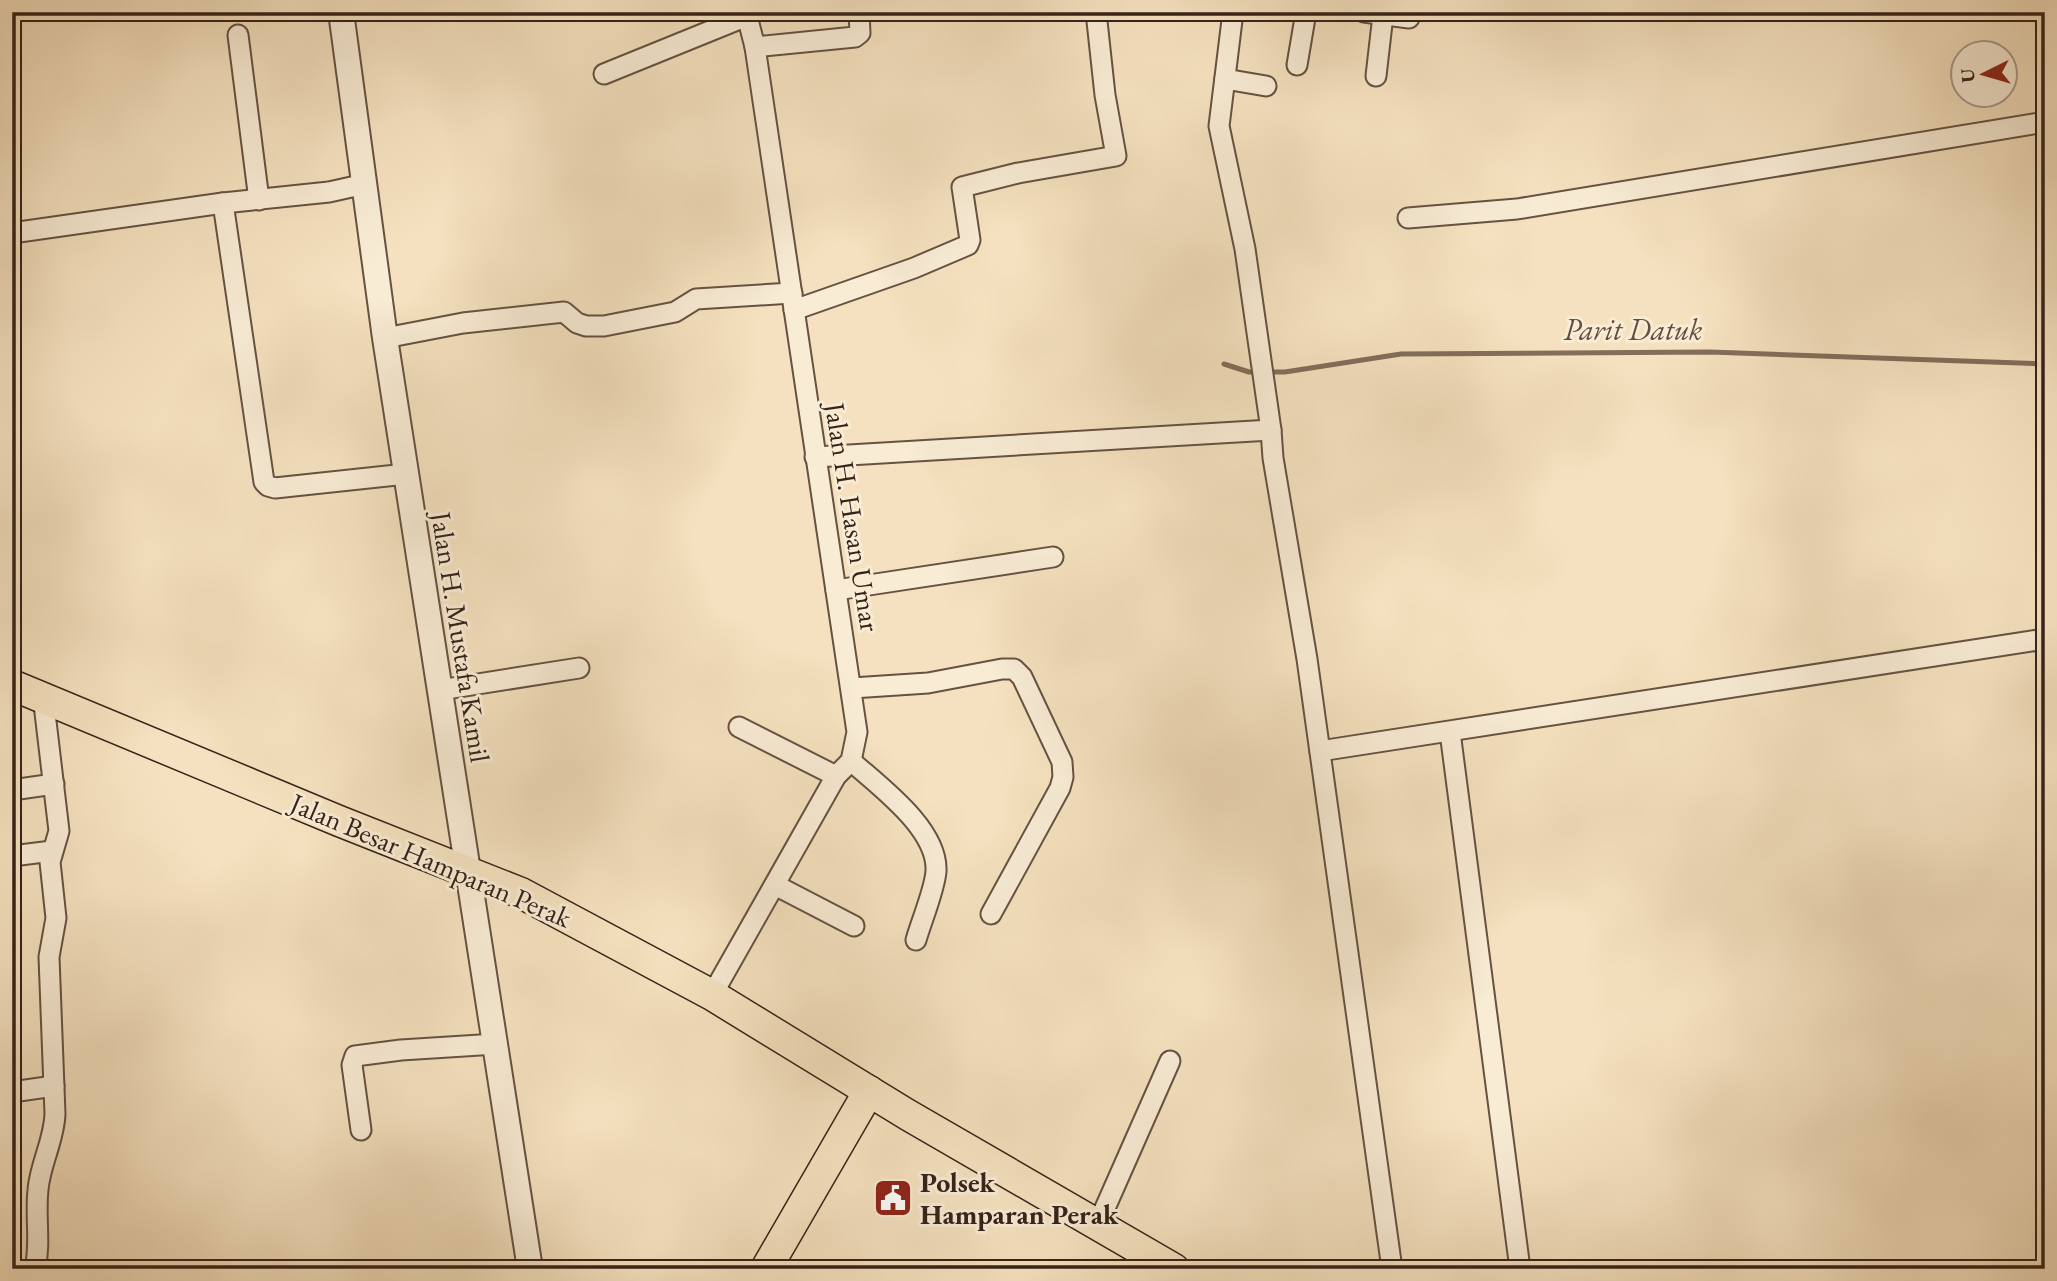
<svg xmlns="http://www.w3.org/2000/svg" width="2057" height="1281" viewBox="0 0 2057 1281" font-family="'EB Garamond',serif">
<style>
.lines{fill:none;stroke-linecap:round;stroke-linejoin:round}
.stream{stroke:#826e5b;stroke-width:5}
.minor-casing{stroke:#665242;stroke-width:23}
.tertiary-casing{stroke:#665242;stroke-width:28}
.primary-casing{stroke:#362219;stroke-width:33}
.minor{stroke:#f8ecd5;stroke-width:19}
.tertiary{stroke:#f8ecd5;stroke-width:24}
.primary{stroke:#f5e1bf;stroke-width:30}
.labels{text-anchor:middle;stroke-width:6;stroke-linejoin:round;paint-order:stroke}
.street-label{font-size:28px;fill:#362219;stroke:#f8ecd5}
.poi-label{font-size:28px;font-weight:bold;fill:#362219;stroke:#f8ecd5;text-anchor:start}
.water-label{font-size:30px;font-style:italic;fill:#624e40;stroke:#f8ecd5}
</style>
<rect width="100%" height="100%" fill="#f5e1bf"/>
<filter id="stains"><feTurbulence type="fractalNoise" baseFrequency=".00286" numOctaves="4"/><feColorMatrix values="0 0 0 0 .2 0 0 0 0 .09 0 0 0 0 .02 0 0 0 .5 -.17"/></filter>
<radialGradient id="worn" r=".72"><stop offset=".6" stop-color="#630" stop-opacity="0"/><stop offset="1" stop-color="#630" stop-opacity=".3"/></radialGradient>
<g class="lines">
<!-- stream -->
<path class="stream" d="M1224,364L1249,372H1285L1401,354L1710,352L2045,364"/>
<!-- minor casing -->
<g class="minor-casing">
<g id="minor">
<path d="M1233,12L1219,126L1245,249L1271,430L1273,458L1307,659L1392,1269"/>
<path d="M1364,12L1409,18"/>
<path d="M238,35L259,200"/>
<path d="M755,47L855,37L860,33L859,12"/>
<path d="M1297,65L1306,12"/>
<path d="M604,74L747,16"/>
<path d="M1376,76L1383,15"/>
<path d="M1225,79L1266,86"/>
<path d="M223,203L264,482L268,486L275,488L406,474"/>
<path d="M1408,218L1517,209L2045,122"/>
<path d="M12,233L223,203L329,192L365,184"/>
<path d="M794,310L914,268L968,245L970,240L962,187L1018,173L1116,156L1105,95L1096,12"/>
<path d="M385,338L463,323L564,312L577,323L586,326H604L675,312L696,299L792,293"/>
<path d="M815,457L1271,430"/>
<path d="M836,590L1053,557"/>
<path d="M852,688L928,683L1002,669H1014L1022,677L1062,762L1063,777L1060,788L991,914"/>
<path d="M440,690L579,668"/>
<path d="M739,727L836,776"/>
<path d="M1450,732L1520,1269"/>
<path d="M1320,751L2045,639"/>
<path d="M851,761C880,787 938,829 936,871C935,889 921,922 916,940"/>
<path d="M12,790L54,784"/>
<path d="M12,856L52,851"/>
<path d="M775,885L854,926"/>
<path d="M712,995L836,776L851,761L857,732L755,47L746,12"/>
<path d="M12,1092L54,1086"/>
<path d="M361,1130L352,1065L355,1056L401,1050L496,1044"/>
<path d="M1098,1224L1170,1061"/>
<path d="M35,1269C41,1243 35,1217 38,1190C40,1164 54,1141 55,1114L49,957L56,918L50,862L59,831L43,696"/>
</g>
</g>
<!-- tertiary casing -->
<g class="tertiary-casing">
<path id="tertiary" d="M341,12L385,338L530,1269"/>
</g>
<!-- primary casing -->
<g class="primary-casing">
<g id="primary">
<path d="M12,685L339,821L521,893L712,995L908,1115L1174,1269"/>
<path d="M766,1269L869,1091"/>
</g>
</g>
<!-- minor -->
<use href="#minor" class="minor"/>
<!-- tertiary -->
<use href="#tertiary" class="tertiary"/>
<!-- primary -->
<use href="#primary" class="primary"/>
</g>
<!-- icons -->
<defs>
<g id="civic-square" transform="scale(2.0125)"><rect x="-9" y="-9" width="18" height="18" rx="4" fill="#8f2418" stroke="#f8ecd5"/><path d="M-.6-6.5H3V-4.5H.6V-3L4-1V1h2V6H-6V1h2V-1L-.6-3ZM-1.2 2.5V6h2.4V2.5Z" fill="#fff"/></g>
</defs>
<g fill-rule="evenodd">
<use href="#civic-square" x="893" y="1198"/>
</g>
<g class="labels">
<!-- street labels -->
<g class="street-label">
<text transform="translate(853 517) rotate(81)" y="10">Jalan H. Hasan Umar</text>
<text transform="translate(461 637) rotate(81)" y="10">Jalan H. Mustafa Kamil</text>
<text transform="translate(431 860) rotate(23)" y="10">Jalan Besar Hamparan Perak</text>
</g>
<!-- poi labels -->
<g class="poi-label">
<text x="920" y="1192">Polsek<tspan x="920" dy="32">Hamparan Perak</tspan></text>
</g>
<!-- water labels -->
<g class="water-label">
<text x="1633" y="340">Parit Datuk</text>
</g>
</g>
<!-- margin -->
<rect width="2057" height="1281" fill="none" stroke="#f5e1bf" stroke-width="42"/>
<rect x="14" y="14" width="2029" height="1253" fill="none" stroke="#362219" stroke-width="3.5"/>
<rect x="21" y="21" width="2015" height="1239" fill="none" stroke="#362219" stroke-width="2"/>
<!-- north arrow -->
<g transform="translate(1984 74) rotate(265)"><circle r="33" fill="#f8ecd5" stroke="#aa9b8a" stroke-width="2"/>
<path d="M0-5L12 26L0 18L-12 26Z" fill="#8f2418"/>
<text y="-10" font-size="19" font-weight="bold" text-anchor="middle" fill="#362219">U</text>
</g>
<rect width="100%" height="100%" filter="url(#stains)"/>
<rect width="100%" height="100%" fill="url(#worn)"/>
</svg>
